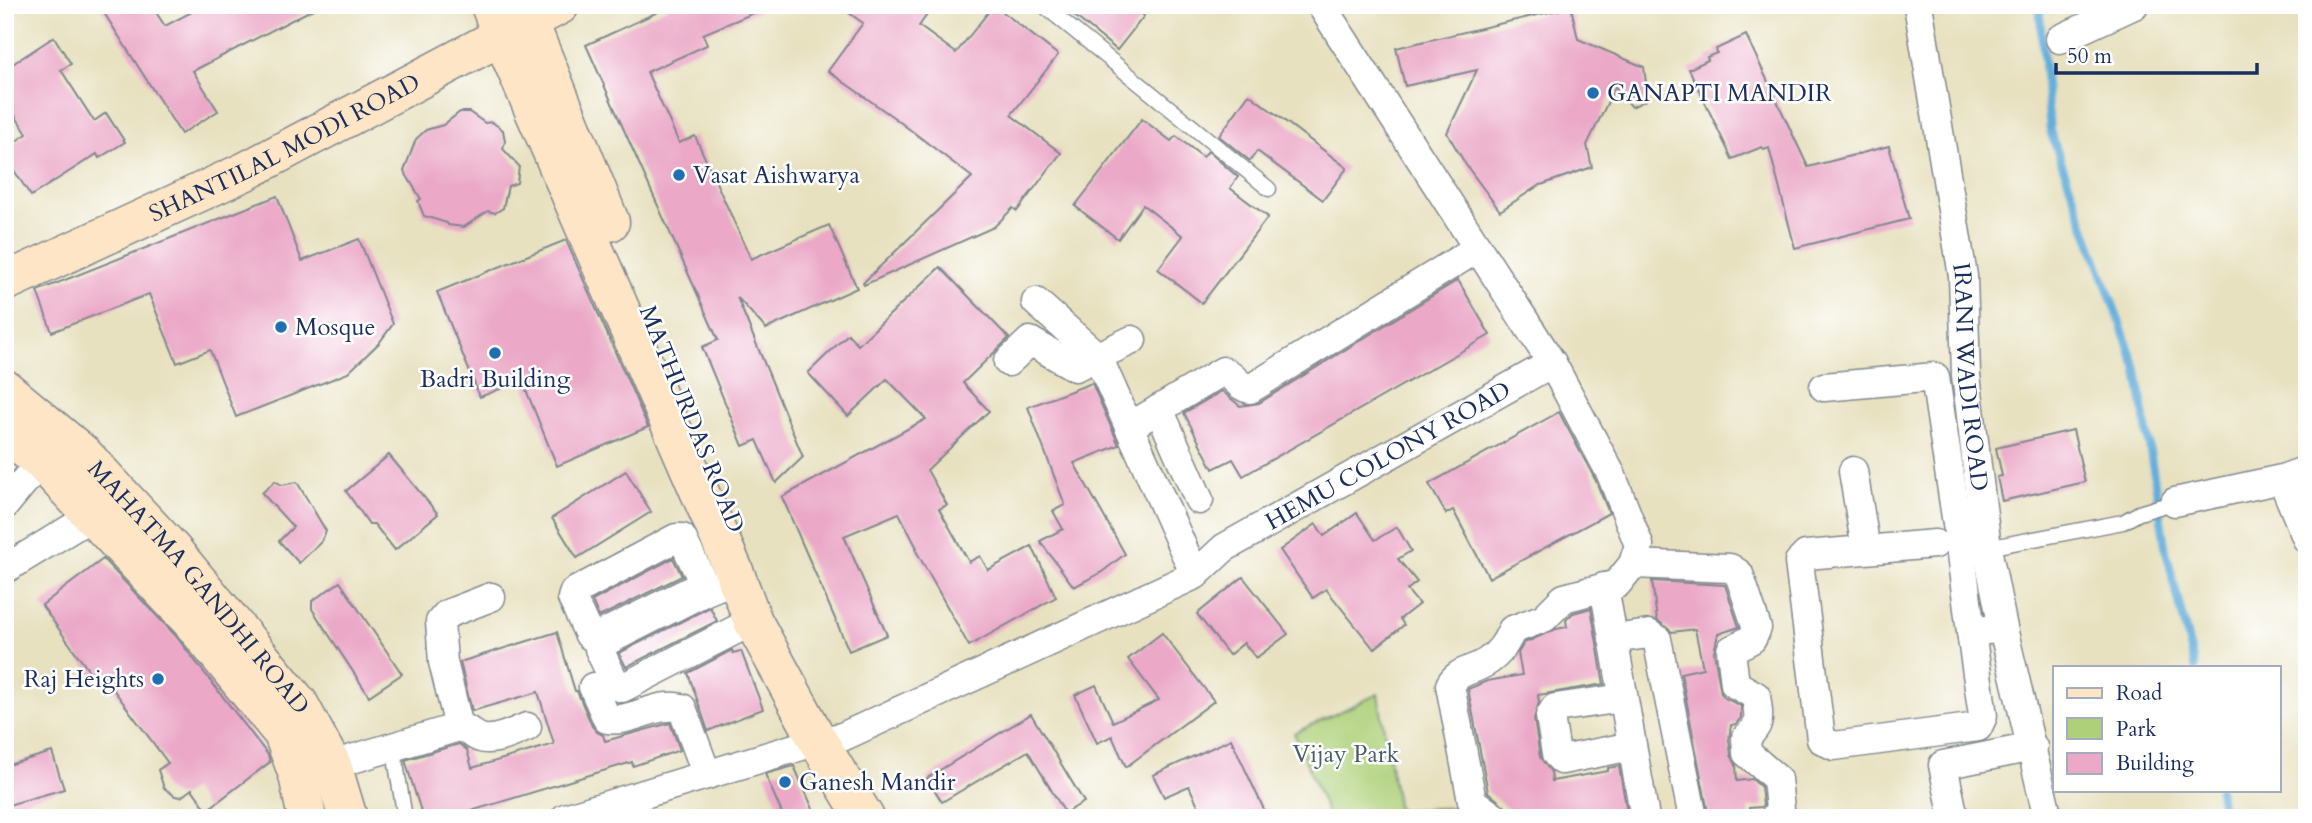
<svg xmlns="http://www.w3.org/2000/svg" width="2312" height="823" viewBox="0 0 2312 823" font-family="Cardo,serif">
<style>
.green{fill:#aed079;stroke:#64806c;stroke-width:2}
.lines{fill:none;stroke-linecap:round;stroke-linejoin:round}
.stream{stroke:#64aedc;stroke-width:8}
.building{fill:#eba9c7}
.lane-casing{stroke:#81888e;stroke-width:17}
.street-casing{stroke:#81888e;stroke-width:31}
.secondary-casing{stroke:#81888e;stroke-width:41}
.lane{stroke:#fff;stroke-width:14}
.street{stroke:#fff;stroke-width:28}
.secondary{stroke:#fde5c5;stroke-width:38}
.poi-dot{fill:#1f6fb2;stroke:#fff;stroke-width:2.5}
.labels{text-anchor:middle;stroke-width:5;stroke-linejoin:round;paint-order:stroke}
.poi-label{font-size:24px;fill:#1b2f5e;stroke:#fff;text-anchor:start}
.street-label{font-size:24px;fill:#1b2f5e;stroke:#fff}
.park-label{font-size:24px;fill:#475f66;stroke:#fff}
</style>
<rect width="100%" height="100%" fill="#fff"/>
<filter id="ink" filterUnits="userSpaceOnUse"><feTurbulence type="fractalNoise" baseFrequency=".0143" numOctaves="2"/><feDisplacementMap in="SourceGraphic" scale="14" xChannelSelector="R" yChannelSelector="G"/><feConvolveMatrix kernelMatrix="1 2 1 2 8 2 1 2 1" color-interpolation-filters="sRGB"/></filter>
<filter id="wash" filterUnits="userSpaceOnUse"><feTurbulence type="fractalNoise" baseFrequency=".00686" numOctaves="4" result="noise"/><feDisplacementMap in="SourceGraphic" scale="28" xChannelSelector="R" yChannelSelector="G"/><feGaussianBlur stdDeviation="1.57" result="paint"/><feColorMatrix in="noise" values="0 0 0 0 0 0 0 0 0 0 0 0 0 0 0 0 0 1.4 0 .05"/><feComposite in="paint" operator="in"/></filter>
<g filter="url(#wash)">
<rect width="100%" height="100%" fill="#e7e1bf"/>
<!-- green -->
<path class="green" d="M1378,694L1398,810L1459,807L1461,818H1329L1294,733Z"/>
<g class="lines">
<!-- stream -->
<g class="stream">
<path d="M2039,5L2050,131L2137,370L2166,551L2195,667"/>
<path d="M2219,790L2223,818"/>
</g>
</g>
<g id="blocks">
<!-- building -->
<g class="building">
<path d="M99,5H151L165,26L205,5H321L193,71L218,111L181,134Z"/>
<path d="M673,5H773L703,34L707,45L647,72L679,143L695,136L751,259L829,225L857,288L766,329L737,297L803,457L776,483L757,440L743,446L702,347L718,340L586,45Z"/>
<path d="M838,5H934L919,26L956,53L994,5L1058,55L1011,115L1061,153L1017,211L1013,208L994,227L864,285L863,283L972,177L896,119L828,71L863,23Z"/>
<path d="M1061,5H1131L1144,16L1117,50Z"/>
<path d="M1571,7L1578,39L1644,67L1648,99L1632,107L1615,87L1587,145L1592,167L1538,186L1500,211L1466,165L1447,133L1477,70L1405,86L1396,48Z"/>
<path d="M1746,35L1808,167L1889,146L1909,219L1795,248L1769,148L1764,150L1762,147L1732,159L1689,69L1708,60L1707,57L1717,53L1716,49Z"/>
<path d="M54,37L71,64L61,70L94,121L106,113L125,142L99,158L97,154L31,196L5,157V148L27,134L5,100V69Z"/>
<path d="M1249,94L1347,168L1323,200L1257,151L1250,161L1219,136Z"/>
<path d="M460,112H469L485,123L492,122L503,130L505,141L503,149L519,166L517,183L508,186L503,208L495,213L488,211L464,227L448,225L447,223L424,216L418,201L421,199L404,171L416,139L426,130L443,125Z"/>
<path d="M1142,119L1171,141L1176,136L1203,157L1208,151L1238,177L1230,188L1268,217L1202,303L1158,269L1183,236L1143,205L1118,239L1075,206Z"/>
<path d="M277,196L302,261L359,239L393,324L379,343L348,373L236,417L210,350L177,363L149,294L52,332L37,291Z"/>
<path d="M566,240L648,427L557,466L522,380L480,397L437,292Z"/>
<path d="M940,267L1009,338L963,383L989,411L927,470L947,505L939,509L969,562L980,556L988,570L1032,546L1056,597L969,646L915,549L917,548L899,513L844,536L887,635L849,651L782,497L926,419L887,379L848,416L808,373L848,334L858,345Z"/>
<path d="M1458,280L1490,335L1243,476L1233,459L1213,469L1184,413L1222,391L1240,406L1259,403Z"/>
<path d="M1092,383L1119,445L1074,463L1125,554L1102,572L1074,587L1040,541L1063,529L1053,511L1065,505L1028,407Z"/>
<path d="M1559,412L1596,481L1609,513L1489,578L1453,510L1446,514L1429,484Z"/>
<path d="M2073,430L2085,482L2002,501L1997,477L2002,476L1996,448Z"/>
<path d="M389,455L438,514L395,550L374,524H369L346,491Z"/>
<path d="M626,471L651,512L577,558L552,518Z"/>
<path d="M275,481L282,485L297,482L326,531L321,542L299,563L279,541L293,527L262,493Z"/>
<path d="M1357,513L1375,540L1397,527L1411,551L1398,559L1417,582L1407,590L1419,604L1400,619L1404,625L1374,649L1326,589L1313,598L1280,550L1316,524L1324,536Z"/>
<path d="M673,558L682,576L599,617L592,601Z"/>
<path d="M103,559L175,635L268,755L270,762L207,810L192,789L181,797L175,796L164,788L158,770L168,763L104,677L97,682L43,607L42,605Z"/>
<path d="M1243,577L1288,634L1256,658L1244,643L1229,655L1197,614Z"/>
<path d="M1652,581L1725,585L1739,627L1718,634L1714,652L1721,693L1725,698L1741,706V718L1736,724L1731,725L1729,739L1731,755L1736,765L1737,781L1752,779L1761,787L1763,805L1761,807L1749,808L1750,818H1709L1681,673L1703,668L1695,629L1672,632L1657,620Z"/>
<path d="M340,582L402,674L369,696L312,609V601Z"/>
<path d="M710,607L717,621L626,667L619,653Z"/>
<path d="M1591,608L1604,684L1538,695L1539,702L1534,719L1540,757L1551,772L1552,781L1608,771V768L1619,766L1628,818H1545L1544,811H1510L1488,792L1468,689L1487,681L1522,675L1518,653L1524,643L1556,629L1567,627L1566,620L1573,613Z"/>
<path d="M557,632L575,691H577L592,726L597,732L603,735L605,741L670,723L680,750L633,766L632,762L448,818H423L405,760L459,744L467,750L472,768L554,744L538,692L472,711L460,662Z"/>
<path d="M1162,633L1214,701L1126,767L1112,736L1097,743L1075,695L1096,685L1113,722L1159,700L1128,659Z"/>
<path d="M732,650L733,653L741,651L763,709L708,731L688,673Z"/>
<path d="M1031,714L1084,802L1065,813L1028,751L942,802L927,778Z"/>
<path d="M1231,739L1268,818H1204L1189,786L1164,797L1153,775Z"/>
<path d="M52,752L64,789L5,806V766Z"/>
<path d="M794,766L817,818H784L765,774Z"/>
</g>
</g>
</g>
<g filter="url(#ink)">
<use href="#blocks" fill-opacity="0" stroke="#81888e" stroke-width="2"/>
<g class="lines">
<!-- lane casing -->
<g class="lane-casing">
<g id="lane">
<path d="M1043,5L1269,189"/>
<path d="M1987,548L2123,522L2139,513L2175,502"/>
<path d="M396,764L405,818"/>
</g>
</g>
<!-- street casing -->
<g class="street-casing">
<g id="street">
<path d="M1321,5L1552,363L1611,474L1639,545L1633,564L1617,584L1564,598L1544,618L1512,630C1506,643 1500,653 1488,661C1474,671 1458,670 1450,685L1472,801L1495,818"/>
<path id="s1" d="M1918,5L1963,276L1966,375L1987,548L2003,628L2048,818"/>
<path d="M2060,39L2134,5"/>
<path d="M1036,302L1098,357L1195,575"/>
<path d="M1008,362L1030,341L1075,367L1132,340"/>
<path d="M1824,387L1935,377L1958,531"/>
<path d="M1159,409L1199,500"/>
<path d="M1129,427L1223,371C1235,376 1238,387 1250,389L1478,248"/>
<path d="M1853,471L1866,549"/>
<path d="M2282,479L2307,539"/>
<path d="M2175,502L2282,479L2307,470"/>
<path d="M5,505L41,461"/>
<path d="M676,538H682L704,584L594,638L589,635L572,598L574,592Z"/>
<path d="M1935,544L1806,555L1799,562L1821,739L1834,746L1978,727L1983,716L1971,632L2003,628"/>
<path d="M1633,564L1730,568L1739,574L1757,628L1752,639L1731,650L1735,684L1756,696C1759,718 1762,723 1746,738L1747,753L1777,779L1780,809L1774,818"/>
<path d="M5,569L92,516"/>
<path d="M737,578L706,591L601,644L599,649L616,685L622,688L753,621"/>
<path d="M1604,587L1645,818"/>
<path d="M1971,632L1958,531L1974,529"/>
<path d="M1613,639L1649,634L1657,639L1693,818"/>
<path d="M593,687L607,719C632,723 657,701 682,708L707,775"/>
<path d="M1623,698L1555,708L1550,716L1556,754L1562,760L1632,746"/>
<path d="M459,727L443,662L440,622L447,614L491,597"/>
<path d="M332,765L459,727C468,728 470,733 478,737C492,744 514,732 527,727"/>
<path id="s2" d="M565,818L818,741L842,737L1195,575L1224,548L1552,363"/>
<path d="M1954,818L1943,765L2033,747"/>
</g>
</g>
<!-- secondary casing -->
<g class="secondary-casing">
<g id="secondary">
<path d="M490,5L502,37L734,571L753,621L818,741L865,818"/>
<path d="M522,5L610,222"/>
<path id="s3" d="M5,282L246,171L560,5"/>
<path id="s4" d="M5,389L83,454L174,552L299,704L332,765L348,818"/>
<path d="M5,434L41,461L191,621L283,734L298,775L307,818"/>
</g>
</g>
<!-- lane -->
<use href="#lane" class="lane"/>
<!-- street -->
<use href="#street" class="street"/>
<!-- secondary -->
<use href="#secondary" class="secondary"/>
</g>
</g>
<!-- markers -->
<g class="poi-dot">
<circle cx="1593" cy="93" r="7"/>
<circle cx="679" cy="175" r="7"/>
<circle cx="281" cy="327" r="7"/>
<circle cx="495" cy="353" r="7"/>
<circle cx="158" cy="679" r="7"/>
<circle cx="785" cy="782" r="7"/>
</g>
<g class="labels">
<!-- poi labels -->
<g class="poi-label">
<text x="1607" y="101">GANAPTI MANDIR</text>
<text x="693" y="183">Vasat Aishwarya</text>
<text x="295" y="335">Mosque</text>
<text x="495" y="387" text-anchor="middle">Badri Building</text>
<text x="144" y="687" text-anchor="end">Raj Heights</text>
<text x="799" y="790">Ganesh Mandir</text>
</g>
<!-- street labels -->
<g class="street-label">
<text dy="8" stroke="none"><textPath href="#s3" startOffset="310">SHANTILAL MODI ROAD</textPath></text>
<text dy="8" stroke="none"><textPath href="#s1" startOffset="376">IRANI WADI ROAD</textPath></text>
<text transform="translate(692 419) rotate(68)" y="8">MATHURDAS ROAD</text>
<text dy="8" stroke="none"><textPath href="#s2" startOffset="905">HEMU COLONY ROAD</textPath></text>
<text dy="8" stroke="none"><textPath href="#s4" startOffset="278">MAHATMA GANDHI ROAD</textPath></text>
</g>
<!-- park labels -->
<g class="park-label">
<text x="1346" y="762">Vijay Park</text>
</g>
</g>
<!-- margin -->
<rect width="2312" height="823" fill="none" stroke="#fff" stroke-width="28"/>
<!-- legend -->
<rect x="2053" y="666" width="228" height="126" fill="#ffffff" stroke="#a4acbf" stroke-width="2"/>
<rect x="2067" y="688" width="35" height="10" fill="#fde5c5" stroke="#a4acbf" stroke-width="2"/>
<text x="2116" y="700" font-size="21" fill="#1b2f5e">Road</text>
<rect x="2067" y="718" width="35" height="21" fill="#aed079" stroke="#a4acbf" stroke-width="2"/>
<text x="2116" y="736" font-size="21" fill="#1b2f5e">Park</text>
<rect x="2067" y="753" width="35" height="21" fill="#eba9c7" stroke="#a4acbf" stroke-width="2"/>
<text x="2116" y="770" font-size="21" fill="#1b2f5e">Building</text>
<!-- scale -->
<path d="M2056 63v10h201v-10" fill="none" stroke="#1b2f5e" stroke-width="3.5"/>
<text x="2067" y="63" font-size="21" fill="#1b2f5e" stroke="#ffffff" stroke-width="5" paint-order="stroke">50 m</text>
</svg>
